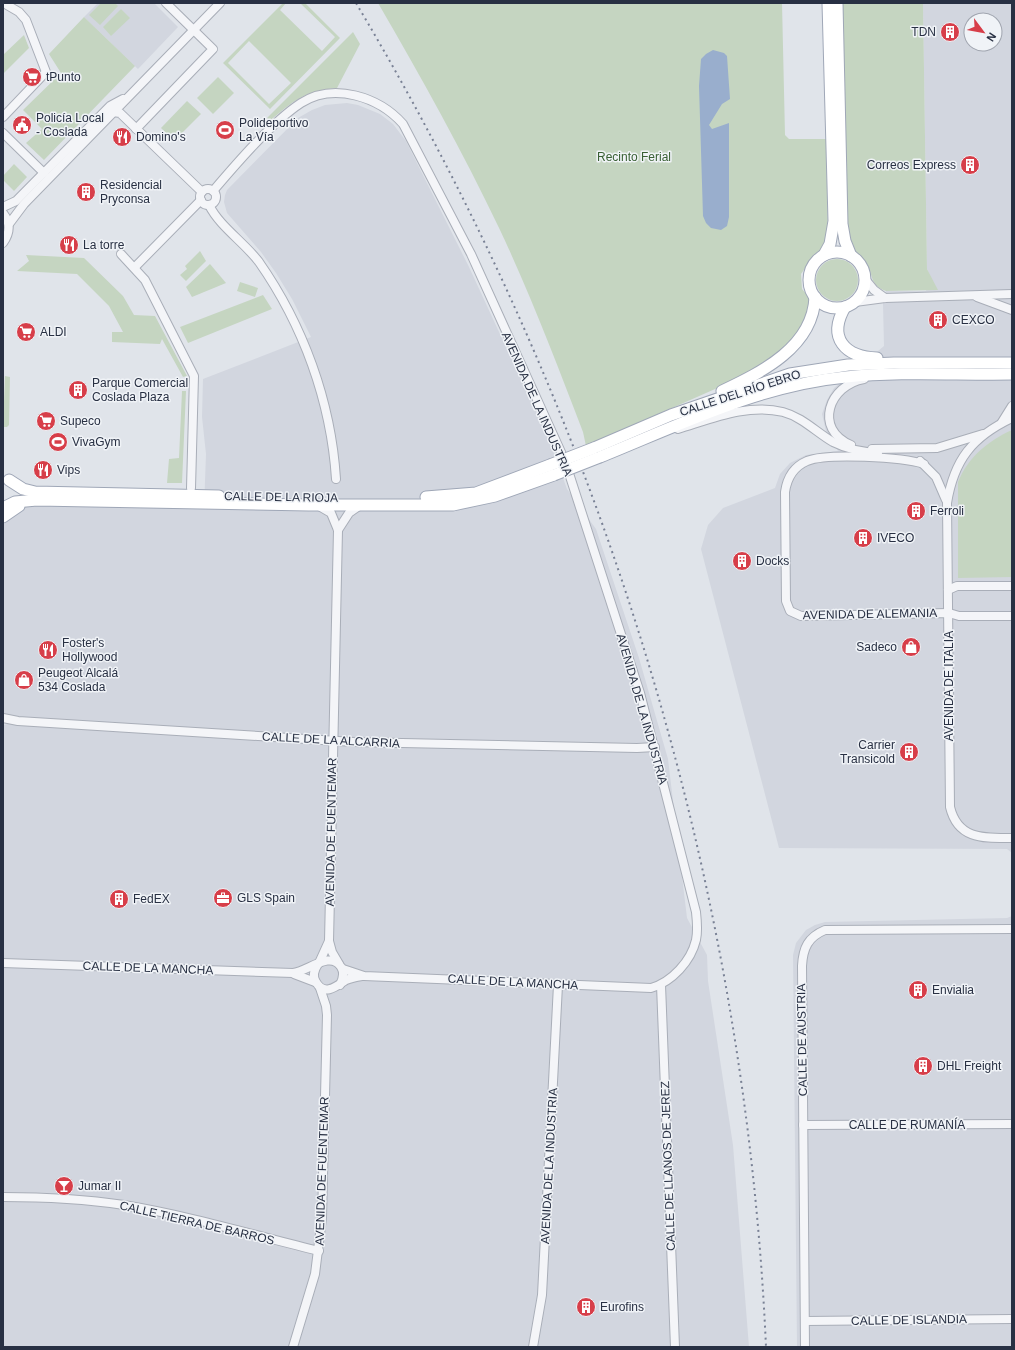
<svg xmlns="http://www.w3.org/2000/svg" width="1015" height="1350" viewBox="0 0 1015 1350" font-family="Helvetica,sans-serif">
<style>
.built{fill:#d2d6df;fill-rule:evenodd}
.green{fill:#c5d5c1;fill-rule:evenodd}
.water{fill:#99aecd}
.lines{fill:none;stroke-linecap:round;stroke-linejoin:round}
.minor-casing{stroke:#a9aeb8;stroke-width:10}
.major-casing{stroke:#9fa7b7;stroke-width:13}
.minor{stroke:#f4f5f8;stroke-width:8}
.major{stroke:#fff;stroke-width:11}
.rail{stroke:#798195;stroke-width:2;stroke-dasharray:2 4;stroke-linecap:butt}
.major-bridge-casing{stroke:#9fa7b7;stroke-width:13;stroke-linecap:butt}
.major-bridge{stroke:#fff;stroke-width:11}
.labels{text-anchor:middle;stroke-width:3;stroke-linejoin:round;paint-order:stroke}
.poi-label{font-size:12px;fill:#283043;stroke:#f0f3f7;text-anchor:start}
.park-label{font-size:12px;fill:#396034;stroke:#f0f3f7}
.street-label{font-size:12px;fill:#283043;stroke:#f0f3f7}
</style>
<rect width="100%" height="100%" fill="#e0e4ea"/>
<!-- built -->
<g class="built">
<path d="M98,3H154L178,27L138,69L84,17Z"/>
<path d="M923,3H1012V853L1007,849L779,848L701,549L708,525L723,508L775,488L780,474L790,463L806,455L838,451L826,431L822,414L827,400L834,388L884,346L883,304L886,291H926L931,278L927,269ZM971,20H995V44H971Z"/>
<path d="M347,103L358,105L380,114L393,124L406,141L469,267L549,440L567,489L596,529L639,658L668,759L687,918L707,955L708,981L733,1145L749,1347H3V725L7,724L8,717L3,715V520L22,506L33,504L204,509L206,454L202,417L203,379L311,337L292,299L276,273L261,252L227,213L224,202L225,195L227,190L298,118L312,110L325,105Z"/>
<path d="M1012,916V1347H797L793,955L796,943L806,930L815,925L825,922L1007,918Z"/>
</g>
<!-- green -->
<g class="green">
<path d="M101,3H115L118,6L100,25L89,15Z"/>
<path d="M283,3H286L280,10L322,51L335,37L300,3H305L340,38L270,109L223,63ZM249,41L291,83L269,104L228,63Z"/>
<path d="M378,3H782L785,135L789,139H826L828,234L822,250L814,255L801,274L802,289L808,296L810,303L802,325L794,336L781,353L740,378L586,446L583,432C557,364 531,296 500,230C463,152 421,77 378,3Z"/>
<path d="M842,3H923L927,269L938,290L886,291C869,285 874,275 866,262C863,258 859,257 856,253C851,247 849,237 847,230Z"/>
<path d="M121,9L130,18L111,36L103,27Z"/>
<path d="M84,17L135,66L44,160L26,143L42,129L23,110L61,73L49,54Z"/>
<path d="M353,32L360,44L337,88C307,90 292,101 270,121L267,118Z"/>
<path d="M24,35L29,48L3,74V55Z"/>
<path d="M218,77L234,93L213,114L197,98Z"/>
<path d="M187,101L201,114L174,141L161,128Z"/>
<path d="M14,164L27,177L14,191L3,180V176Z"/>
<path d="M200,251L206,261L186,281L180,275L187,269L185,266Z"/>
<path d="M26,255L84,258L123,296L134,315L155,316L187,376L183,377L162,339L160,344L112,342V332H123L109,306L77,274L17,271L29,261Z"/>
<circle cx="837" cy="280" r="21"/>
<path d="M210,264L226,283L192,297L186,287Z"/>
<path d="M240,282L258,288L255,297L237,291Z"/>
<path d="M263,295L272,309L188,343L180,327Z"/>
<path d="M5,376L10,377L9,425L7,427H3Z"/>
<path d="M182,391H186L182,483H167L169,459L179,458Z"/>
<path d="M1012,430V577L958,578V482C968,457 988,441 1012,430Z"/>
</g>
<!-- water -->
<path class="water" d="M713,50L724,53L727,56L730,99L722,104L709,125L712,129L729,123V217L727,226L721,230L711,228L706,223L703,216L699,86L701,59L706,54Z"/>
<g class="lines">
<!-- minor casing -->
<g class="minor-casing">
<g id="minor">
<path d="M113,112L120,113L202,192"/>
<path d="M3,117L46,72L26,20L19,12L7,5"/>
<path d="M136,129L213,49L166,3"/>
<path d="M3,133L44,173"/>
<circle cx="208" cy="197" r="8"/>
<path d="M213,191C236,164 272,122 301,103C334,82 379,97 403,124L471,254L565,461L640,693L696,912C697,921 698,931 696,940C691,961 672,982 651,988L364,976L343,969"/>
<path d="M209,205C220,227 244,242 259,262C303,325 331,401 336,479"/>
<path d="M3,207L16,201L110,106L123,99"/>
<path d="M3,213C11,223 10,233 3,243"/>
<path d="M9,224L24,204L220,3"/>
<path d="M121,254L145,280L194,376L191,488"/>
<path d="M135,267L201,200"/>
<path d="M865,279L874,290L885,298"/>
<path d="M977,297L1012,310"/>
<path d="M855,302L885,298L1012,294"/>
<path d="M1012,418C972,437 954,460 947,503L950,807C958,840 984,838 1012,838"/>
<path d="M1002,422L1012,406"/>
<path d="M678,429C711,419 748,403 783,412C802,417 816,432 833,442C847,449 862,452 878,453"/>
<path d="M851,445C813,429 829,385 864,379"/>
<path d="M872,449L937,448L983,434"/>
<path d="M920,461L936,477L946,500"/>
<path d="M924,464C902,457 827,453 807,461C793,467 787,478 785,492L786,601L790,611L801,616L949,613L959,616H1012"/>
<path d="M338,530L349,513L359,506"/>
<path d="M948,590L957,586H1012"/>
<path d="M3,718L18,721L354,742L637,748L655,747"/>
<path d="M329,941L332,952L339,964"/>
<path d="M3,963L293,973C308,971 331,950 341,967C345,973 343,979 340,985"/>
<path d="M319,963L329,941L338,530L331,513L319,506"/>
<path d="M318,964C314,970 312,976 316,982C324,997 337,986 346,980C351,978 356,977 362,976"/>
<path d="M294,974L315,982"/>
<path d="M661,985L675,1347"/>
<path d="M803,1125L1012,1124"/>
<path d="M3,1197C44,1197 84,1199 124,1205C190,1216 254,1235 319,1251"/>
<path d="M805,1321L1012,1319"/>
<path d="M293,1347L315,1274L322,1218L327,1015L326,1006L320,988"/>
<path d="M533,1347L542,1295L558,985"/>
<path d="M805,1347L802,966C803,948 808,937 825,930L1012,929"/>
</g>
</g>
<!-- major casing -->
<g class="major-casing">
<g id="major">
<path d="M837,3L842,224L845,241L851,256"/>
<circle cx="837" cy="280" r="28"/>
<path d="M824,255L830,244L834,221L828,3"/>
<path d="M845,307C827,338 845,357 877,358"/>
<path d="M722,391C762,372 813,347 815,297"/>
<path d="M594,448L671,415L790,374L848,365L894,363H1012"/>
<path d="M600,457C679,425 760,385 846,377C901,371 957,375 1012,374"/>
<path d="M9,480L23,489L35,492L219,496"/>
<path d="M426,497L476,493L550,465"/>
<path d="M5,507L15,502L37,500L309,505H453L495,496L554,475"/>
<path d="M3,517L19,506"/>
</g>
</g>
<!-- minor -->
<use href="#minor" class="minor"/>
<!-- major -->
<use href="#major" class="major"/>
<!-- rail -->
<path class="rail" d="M356,3C599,411 745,872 766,1347"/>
<!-- major-bridge casing -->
<g class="major-bridge-casing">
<g id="major-bridge">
<path d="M550,465L594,448"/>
<path d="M554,475L600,457"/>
</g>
</g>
<!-- major-bridge -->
<use href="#major-bridge" class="major-bridge"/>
</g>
<!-- icons -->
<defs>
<g id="building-disc" transform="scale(1)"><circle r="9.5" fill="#d73e49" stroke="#f0f3f7"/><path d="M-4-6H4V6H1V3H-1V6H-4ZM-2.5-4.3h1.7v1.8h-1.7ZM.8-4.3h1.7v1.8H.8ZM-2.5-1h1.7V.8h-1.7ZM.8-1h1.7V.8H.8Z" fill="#fff"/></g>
<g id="supermarket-disc" transform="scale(1)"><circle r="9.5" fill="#d73e49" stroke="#f0f3f7"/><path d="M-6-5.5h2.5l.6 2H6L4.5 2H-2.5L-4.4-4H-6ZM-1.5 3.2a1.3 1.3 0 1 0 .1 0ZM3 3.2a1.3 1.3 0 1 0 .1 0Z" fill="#fff"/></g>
<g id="civic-disc" transform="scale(1)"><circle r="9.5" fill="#d73e49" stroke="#f0f3f7"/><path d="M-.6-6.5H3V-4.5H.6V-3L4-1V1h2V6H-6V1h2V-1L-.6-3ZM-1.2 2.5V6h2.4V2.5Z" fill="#fff"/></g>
<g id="stadium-disc" transform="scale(1)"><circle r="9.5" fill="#d73e49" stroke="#f0f3f7"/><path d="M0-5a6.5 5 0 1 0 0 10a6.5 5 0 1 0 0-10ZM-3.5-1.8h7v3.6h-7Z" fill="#fff"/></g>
<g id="restaurant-disc" transform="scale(1)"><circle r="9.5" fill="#d73e49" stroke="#f0f3f7"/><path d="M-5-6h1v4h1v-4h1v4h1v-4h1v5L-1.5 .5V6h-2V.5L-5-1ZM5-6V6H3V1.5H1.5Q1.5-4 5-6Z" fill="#fff"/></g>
<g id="shop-disc" transform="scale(1)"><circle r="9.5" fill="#d73e49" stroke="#f0f3f7"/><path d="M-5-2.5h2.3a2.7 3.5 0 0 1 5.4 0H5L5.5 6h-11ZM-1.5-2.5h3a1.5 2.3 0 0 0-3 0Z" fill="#fff"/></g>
<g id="office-disc" transform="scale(1)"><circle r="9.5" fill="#d73e49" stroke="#f0f3f7"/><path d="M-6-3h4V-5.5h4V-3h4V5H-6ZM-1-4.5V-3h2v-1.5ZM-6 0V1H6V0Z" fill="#fff"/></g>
<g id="bar-disc" transform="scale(1)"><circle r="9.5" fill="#d73e49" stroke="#f0f3f7"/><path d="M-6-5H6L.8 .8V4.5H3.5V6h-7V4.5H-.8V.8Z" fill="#fff"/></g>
</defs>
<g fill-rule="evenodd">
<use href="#building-disc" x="950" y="32"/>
<use href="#supermarket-disc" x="32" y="77"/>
<use href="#civic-disc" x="22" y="125"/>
<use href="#stadium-disc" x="225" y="130"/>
<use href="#restaurant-disc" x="122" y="137"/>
<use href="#building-disc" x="970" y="165"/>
<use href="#building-disc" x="86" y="192"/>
<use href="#restaurant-disc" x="69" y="245"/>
<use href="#building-disc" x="938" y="320"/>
<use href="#supermarket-disc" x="26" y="332"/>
<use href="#building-disc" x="78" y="390"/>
<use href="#supermarket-disc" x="46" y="421"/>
<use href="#stadium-disc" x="58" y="442"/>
<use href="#restaurant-disc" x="43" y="470"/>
<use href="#building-disc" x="916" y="511"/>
<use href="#building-disc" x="863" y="538"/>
<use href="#building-disc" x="742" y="561"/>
<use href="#shop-disc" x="911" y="647"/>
<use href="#restaurant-disc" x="48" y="650"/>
<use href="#shop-disc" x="24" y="680"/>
<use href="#building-disc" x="909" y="752"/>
<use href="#office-disc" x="223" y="898"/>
<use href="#building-disc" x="119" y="899"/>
<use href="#building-disc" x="918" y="990"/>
<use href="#building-disc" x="923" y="1066"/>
<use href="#bar-disc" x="64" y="1186"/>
<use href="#building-disc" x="586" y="1307"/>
</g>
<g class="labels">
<!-- poi labels -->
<g class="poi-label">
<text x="936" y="36" text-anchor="end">TDN</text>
<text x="46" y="81">tPunto</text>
<text x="36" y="122">Policía Local<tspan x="36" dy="14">- Coslada</tspan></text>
<text x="239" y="127">Polideportivo<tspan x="239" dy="14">La Vía</tspan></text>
<text x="136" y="141">Domino's</text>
<text x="956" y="169" text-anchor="end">Correos Express</text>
<text x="100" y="189">Residencial<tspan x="100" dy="14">Pryconsa</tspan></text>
<text x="83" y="249">La torre</text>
<text x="952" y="324">CEXCO</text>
<text x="40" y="336">ALDI</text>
<text x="92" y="387">Parque Comercial<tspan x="92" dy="14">Coslada Plaza</tspan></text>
<text x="60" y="425">Supeco</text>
<text x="72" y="446">VivaGym</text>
<text x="57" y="474">Vips</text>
<text x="930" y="515">Ferroli</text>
<text x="877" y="542">IVECO</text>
<text x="756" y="565">Docks</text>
<text x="62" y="647">Foster's<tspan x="62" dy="14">Hollywood</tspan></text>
<text x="897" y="651" text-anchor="end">Sadeco</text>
<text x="38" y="677">Peugeot Alcalá<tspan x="38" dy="14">534 Coslada</tspan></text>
<text x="895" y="749" text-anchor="end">Carrier<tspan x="895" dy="14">Transicold</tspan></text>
<text x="237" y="902">GLS Spain</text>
<text x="133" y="903">FedEX</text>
<text x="932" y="994">Envialia</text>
<text x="937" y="1070">DHL Freight</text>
<text x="78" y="1190">Jumar II</text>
<text x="600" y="1311">Eurofins</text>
</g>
<!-- park labels -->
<g class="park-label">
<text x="634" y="161">Recinto Ferial</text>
</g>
<!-- street labels -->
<g class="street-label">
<text transform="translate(740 393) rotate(-18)" y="4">CALLE DEL RÍO EBRO</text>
<text transform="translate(537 404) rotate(66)" y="4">AVENIDA DE LA INDUSTRIA</text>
<text transform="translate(281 497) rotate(1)" y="4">CALLE DE LA RIOJA</text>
<text transform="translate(870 614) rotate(-1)" y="4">AVENIDA DE ALEMANIA</text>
<text transform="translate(949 686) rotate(-90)" y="4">AVENIDA DE ITALIA</text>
<text transform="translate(642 709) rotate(74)" y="4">AVENIDA DE LA INDUSTRIA</text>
<text transform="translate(331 740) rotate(3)" y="4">CALLE DE LA ALCARRIA</text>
<text transform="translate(331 832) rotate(-89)" y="4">AVENIDA DE FUENTEMAR</text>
<text transform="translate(148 968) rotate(2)" y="4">CALLE DE LA MANCHA</text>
<text transform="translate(513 982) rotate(3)" y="4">CALLE DE LA MANCHA</text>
<text transform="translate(802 1040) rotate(-91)" y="4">CALLE DE AUSTRIA</text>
<text x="907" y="1129">CALLE DE RUMANÍA</text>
<text transform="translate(549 1166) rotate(-87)" y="4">AVENIDA DE LA INDUSTRIA</text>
<text transform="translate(668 1166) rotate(-92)" y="4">CALLE DE LLANOS DE JEREZ</text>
<text transform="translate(322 1171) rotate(-88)" y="4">AVENIDA DE FUENTEMAR</text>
<text transform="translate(197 1223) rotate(13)" y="4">CALLE TIERRA DE BARROS</text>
<text transform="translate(909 1320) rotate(-1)" y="4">CALLE DE ISLANDIA</text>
</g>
</g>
<!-- border -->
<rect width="1015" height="1350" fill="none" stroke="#283043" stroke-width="8"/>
<!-- north arrow -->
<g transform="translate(983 32) rotate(122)"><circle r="19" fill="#f0f3f7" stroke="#a0a5af"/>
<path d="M0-3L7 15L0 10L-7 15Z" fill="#d73e49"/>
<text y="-6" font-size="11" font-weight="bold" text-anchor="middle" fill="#283043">N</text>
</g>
</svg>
